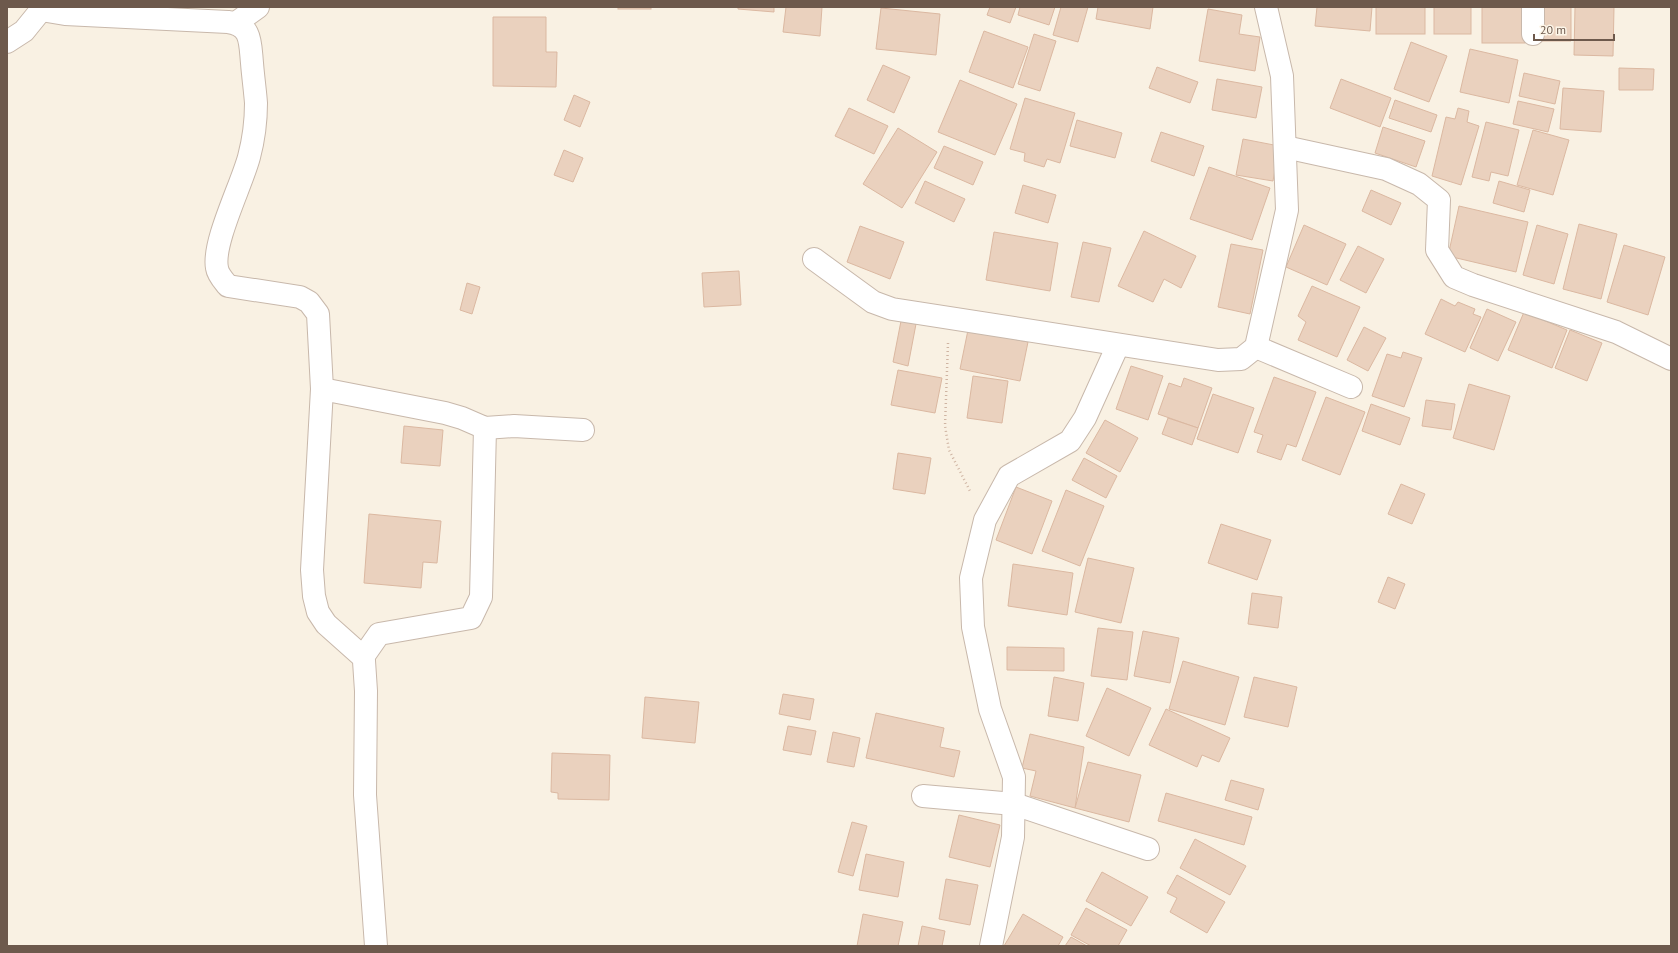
<svg xmlns="http://www.w3.org/2000/svg" width="1678" height="953" viewBox="0 0 1678 953" font-family="'PT Sans',sans-serif">
<style>
.building{fill:#ead1be;stroke:#dbb8a1}
.lines{fill:none;stroke-linecap:round;stroke-linejoin:round}
.minor-casing{stroke:#c8b8ab;stroke-width:24}
.path{stroke:#cfb4a2;stroke-width:2.5;stroke-dasharray:1 3;stroke-linecap:butt}
.minor{stroke:#fff;stroke-width:22}
</style>
<rect width="100%" height="100%" fill="#f9f1e3"/>
<!-- building -->
<g class="building">
<rect x="618" y="7" width="33" height="2"/>
<path d="M738,7H774V12L738,9Z"/>
<path d="M786,7H822L820,36L783,32Z"/>
<path d="M990,7H1016L1010,23L987,15Z"/>
<path d="M1020,7H1055L1049,25L1018,15Z"/>
<path d="M1061,7H1088L1078,42L1053,35Z"/>
<path d="M1098,7H1153L1150,29L1096,19Z"/>
<path d="M1317,7H1372L1370,31L1315,26Z"/>
<rect x="1376" y="7" width="49" height="27"/>
<rect x="1434" y="7" width="37" height="27"/>
<rect x="1482" y="7" width="43" height="36"/>
<path d="M1541,7H1571V41H1540Z"/>
<path d="M1575,7H1614L1613,56L1574,55Z"/>
<path d="M881,8L940,14L936,55L876,49Z"/>
<path d="M1208,9L1242,15L1239,34L1260,37L1255,71L1199,61Z"/>
<path d="M493,17H546V52H557L556,87L493,86Z"/>
<path d="M984,31L1028,47L1013,88L969,72Z"/>
<path d="M1034,34L1056,41L1040,91L1018,84Z"/>
<path d="M1411,42L1447,56L1429,102L1394,89Z"/>
<path d="M1470,49L1518,60L1509,103L1460,92Z"/>
<path d="M883,65L910,77L894,113L867,100Z"/>
<path d="M1157,67L1198,82L1190,103L1149,88Z"/>
<path d="M1619,68L1654,69L1653,90H1619Z"/>
<path d="M1524,73L1560,81L1555,104L1519,96Z"/>
<path d="M1217,79L1262,87L1256,118L1212,110Z"/>
<path d="M1341,79L1391,98L1380,127L1330,108Z"/>
<path d="M960,80L1017,104L995,155L938,132Z"/>
<path d="M1563,88L1604,91L1601,132L1560,129Z"/>
<path d="M574,95L590,102L580,127L564,120Z"/>
<path d="M1025,98L1075,113L1060,163L1047,159L1044,167L1024,161L1025,153L1010,149Z"/>
<path d="M1395,100L1437,115L1431,132L1389,118Z"/>
<path d="M1518,101L1554,109L1548,132L1513,124Z"/>
<path d="M849,108L888,126L874,154L835,136Z"/>
<path d="M1458,108L1469,111L1467,122L1479,126L1461,185L1432,176L1446,117L1455,119Z"/>
<path d="M1077,120L1122,133L1115,158L1070,146Z"/>
<path d="M1486,122L1519,130L1508,176L1491,172L1489,181L1472,177Z"/>
<path d="M1383,127L1425,141L1416,167L1375,153Z"/>
<path d="M898,128L937,152L902,208L863,184Z"/>
<path d="M1533,130L1569,140L1553,195L1517,185Z"/>
<path d="M1161,132L1204,146L1194,176L1151,161Z"/>
<path d="M1243,139L1279,146L1273,181L1236,175Z"/>
<path d="M944,146L983,162L973,185L934,168Z"/>
<path d="M564,150L583,158L573,182L554,175Z"/>
<path d="M1209,167L1270,188L1252,240L1190,219Z"/>
<path d="M925,181L965,199L954,222L915,203Z"/>
<path d="M1499,181L1530,190L1524,212L1493,203Z"/>
<path d="M1023,185L1056,195L1048,223L1015,213Z"/>
<path d="M1371,190L1401,203L1391,225L1362,211Z"/>
<path d="M1459,206L1528,222L1516,272L1448,256Z"/>
<path d="M1579,224L1617,234L1601,299L1563,289Z"/>
<path d="M1304,225L1346,244L1327,285L1286,267Z"/>
<path d="M1537,225L1568,234L1554,284L1523,275Z"/>
<path d="M860,226L904,242L890,279L847,262Z"/>
<path d="M1144,231L1196,256L1181,288L1164,279L1153,302L1118,286Z"/>
<path d="M994,232L1058,243L1050,291L986,280Z"/>
<path d="M1083,242L1111,248L1099,302L1071,297Z"/>
<path d="M1231,244L1263,250L1250,314L1218,307Z"/>
<path d="M1624,245L1665,257L1648,315L1607,302Z"/>
<path d="M1358,246L1384,259L1366,293L1340,280Z"/>
<path d="M739,271L741,305L704,307L702,273Z"/>
<path d="M467,283L480,287L472,314L460,310Z"/>
<path d="M1312,286L1360,307L1337,357L1298,340L1306,322L1298,316Z"/>
<path d="M1441,299L1455,306L1458,302L1475,309L1473,314L1481,317L1465,352L1425,334Z"/>
<path d="M1487,309L1516,322L1498,361L1470,348Z"/>
<path d="M1524,312L1567,330L1552,368L1508,350Z"/>
<path d="M901,321L916,324L908,366L893,362Z"/>
<path d="M1364,327L1386,338L1368,371L1347,360Z"/>
<path d="M968,330L1028,342L1020,381L960,369Z"/>
<path d="M1570,330L1602,343L1587,381L1555,368Z"/>
<path d="M1403,352L1422,358L1404,407L1372,396L1387,354L1401,358Z"/>
<path d="M1131,366L1163,376L1148,420L1116,409Z"/>
<path d="M898,370L942,378L935,413L891,405Z"/>
<path d="M973,376L1008,381L1002,423L967,418Z"/>
<path d="M1274,377L1316,392L1296,447L1287,444L1281,460L1257,452L1263,435L1254,432Z"/>
<path d="M1184,378L1212,388L1198,428L1158,414L1169,383L1181,387Z"/>
<path d="M1469,384L1510,396L1494,450L1453,438Z"/>
<path d="M1213,394L1254,408L1238,453L1197,439Z"/>
<path d="M1326,397L1365,412L1340,475L1302,460Z"/>
<path d="M1426,400L1455,404L1451,430L1422,426Z"/>
<path d="M1371,404L1410,418L1400,445L1362,431Z"/>
<path d="M1168,418L1198,428L1192,445L1162,434Z"/>
<path d="M1105,420L1138,438L1120,472L1086,453Z"/>
<path d="M404,426L443,430L440,466L401,463Z"/>
<path d="M898,453L931,458L925,494L893,489Z"/>
<path d="M1084,458L1117,476L1106,498L1072,480Z"/>
<path d="M1401,484L1425,494L1412,524L1388,514Z"/>
<path d="M1016,487L1052,501L1032,554L996,540Z"/>
<path d="M1066,490L1104,506L1080,566L1042,551Z"/>
<path d="M369,514L441,521L437,563L423,562L421,588L364,583Z"/>
<path d="M1221,524L1271,540L1257,580L1208,563Z"/>
<path d="M1088,558L1134,568L1121,623L1075,612Z"/>
<path d="M1013,564L1073,573L1067,615L1008,606Z"/>
<path d="M1388,577L1405,584L1395,609L1378,602Z"/>
<path d="M1252,593L1282,597L1278,628L1248,624Z"/>
<path d="M1098,628L1133,632L1127,680L1091,676Z"/>
<path d="M1143,631L1179,638L1170,683L1134,676Z"/>
<path d="M1007,647L1064,648V671L1007,670Z"/>
<path d="M1183,661L1239,677L1225,725L1169,709Z"/>
<path d="M1054,677L1084,683L1078,721L1048,716Z"/>
<path d="M1254,677L1297,687L1288,727L1244,717Z"/>
<path d="M1107,688L1151,708L1129,756L1086,736Z"/>
<path d="M783,694L814,699L810,720L779,714Z"/>
<path d="M645,697L699,702L695,743L642,738Z"/>
<path d="M1166,709L1230,738L1219,762L1202,755L1197,767L1149,745Z"/>
<path d="M876,713L944,728L940,747L960,751L954,777L866,758Z"/>
<path d="M788,726L816,731L811,755L783,750Z"/>
<path d="M833,732L860,738L854,767L827,762Z"/>
<path d="M1030,734L1084,747L1075,808L1030,796L1036,771L1022,768Z"/>
<path d="M552,753L610,755L609,800L558,799V793L551,792Z"/>
<path d="M1088,762L1141,775L1129,822L1075,808Z"/>
<path d="M1231,780L1264,789L1258,810L1225,800Z"/>
<path d="M1166,793L1252,817L1244,845L1158,821Z"/>
<path d="M959,815L1000,825L990,867L949,857Z"/>
<path d="M852,822L867,826L853,876L838,872Z"/>
<path d="M1195,839L1246,866L1230,895L1180,868Z"/>
<path d="M866,854L904,862L898,897L859,890Z"/>
<path d="M1102,872L1148,897L1131,926L1086,901Z"/>
<path d="M1177,875L1225,902L1207,933L1170,912L1177,898L1167,893Z"/>
<path d="M946,879L978,885L970,925L939,919Z"/>
<path d="M1086,908L1127,930L1118,946H1091L1071,935Z"/>
<path d="M863,914L903,922L898,946H857Z"/>
<path d="M1023,914L1063,937L1058,946H1004Z"/>
<path d="M922,926L945,931L942,946H918Z"/>
<path d="M1071,937L1087,946H1065Z"/>
</g>
<g class="lines">
<!-- minor casing -->
<g class="minor-casing">
<g id="minor">
<path d="M40,7L41,10L65,14L228,22C252,25 250,43 252,63C253,76 255,90 256,103C256,119 253,142 249,157C242,184 212,243 217,268C218,275 224,281 228,286L300,297L309,302L318,314L322,389L312,570L314,596L318,612L326,624L363,657L364,661L366,691L365,795L376,946"/>
<path d="M1533,7V34"/>
<path d="M236,23L258,7"/>
<path d="M7,42L24,31L41,10"/>
<path d="M1285,147L1386,169L1419,184L1439,200L1437,250L1454,277L1473,285L1616,332L1671,359"/>
<path d="M814,259L873,302L892,309L1218,360L1241,359L1256,347L1287,210L1282,76L1266,7"/>
<path d="M1256,347L1351,387"/>
<path d="M322,389L445,413L462,418L485,428L514,426L583,430"/>
<path d="M363,657L379,634L471,618L481,597L485,428"/>
<path d="M923,796L1014,804L1148,849"/>
<path d="M991,946L1013,837L1014,777L990,709L973,627L971,578L985,520L1009,476L1070,441L1085,418L1118,345"/>
</g>
</g>
<!-- path -->
<path class="path" d="M948,343L945,426L949,450L971,493"/>
<!-- minor -->
<use href="#minor" class="minor"/>
</g>
<!-- border -->
<rect width="1678" height="953" fill="none" stroke="#6d594c" stroke-width="16"/>
<!-- scale -->
<path d="M1534 34v6h80v-6" fill="none" stroke="#6d594c" stroke-width="2"/>
<text x="1540" y="34" font-size="12" fill="#6d594c" stroke="#fcf5e8" stroke-width="3" paint-order="stroke">20 m</text>
</svg>
